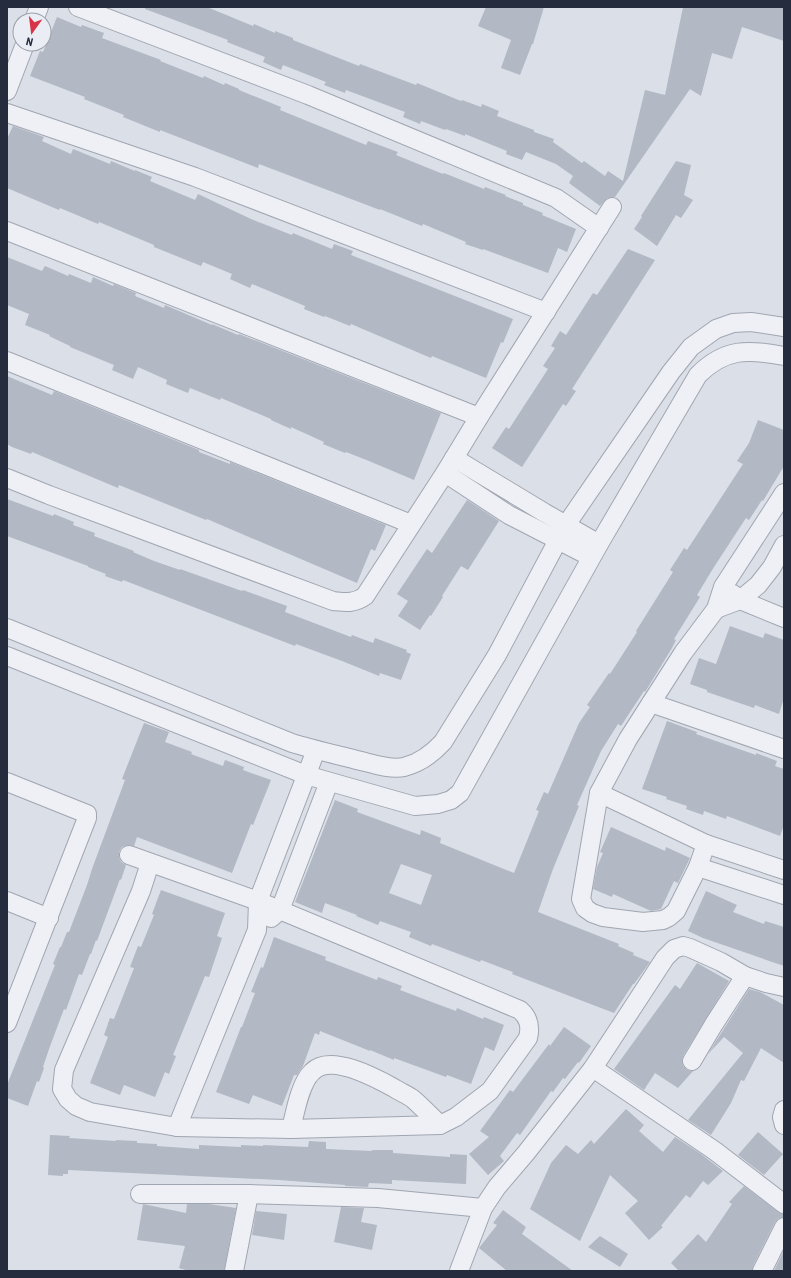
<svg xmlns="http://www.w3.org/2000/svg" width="791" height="1278" viewBox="0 0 791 1278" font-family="'Roboto Condensed',sans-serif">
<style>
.building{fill:#b2b8c4;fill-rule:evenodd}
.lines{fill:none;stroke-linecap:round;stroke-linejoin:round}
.minor-casing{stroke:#a0a6b1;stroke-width:20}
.minor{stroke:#eef0f5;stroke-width:18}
</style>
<rect width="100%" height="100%" fill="#dbdfe7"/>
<!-- building -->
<g class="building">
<path d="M145,7H207L253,26L254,24L275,33V31L293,38V40L359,66L360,64L416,85L417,83L461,101L462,100L481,107L482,104L499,111L497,116L534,130V132L554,139L553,142L582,163L584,161L605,176L608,171L623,181L645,90L665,95L683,7H784V41L742,27L732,59L712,53L701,96L690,89L615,197L607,198L600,206L569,183L573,176L556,164L526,152L522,160L506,154L507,151L465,134V136L446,129L445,130L421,121L420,124L403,117L405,112L346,90L345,93L324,85L326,82L283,65L281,70L263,62L265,57L227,42L228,40L145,9Z"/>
<path d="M486,7H544L533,44H532L520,75L501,68L511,40L478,26Z"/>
<path d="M57,17L81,27L82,25L104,33L102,38L161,60L160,61L203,78L204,76L224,85L225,83L239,89V90L281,107L280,110L334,132L366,145L368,141L398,152L396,155L443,174L444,173L484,189L485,187L506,195L505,196L523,203V205L543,213L542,215L576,229L567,252L558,248L548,273L483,249V250L465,244L466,242L423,224L422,226L380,209V210L259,164L258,168L160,130V132L123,117L124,115L84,99L85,97L30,76L40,51L43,52Z"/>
<path d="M13,126L44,137L42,141L71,154L73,149L110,164L111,161L135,171V170L152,177L150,181L195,200L198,194L251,219L292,235L293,233L332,249L334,244L353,251L351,255L513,319L503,343L501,342L486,378L432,356L431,358L351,324L350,326L325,316L324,317L304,309L305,306L252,284L250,288L230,279L232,274L203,262L201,266L154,247V245L99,222L98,224L60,208L59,210L7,188V139Z"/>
<path d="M676,161L691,165L684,195L693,200L681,218L676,215L657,246L634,229L642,217L641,216Z"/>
<path d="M628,249L655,260L572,389L576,391L566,406L563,404L522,467L492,448L506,427L509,429L548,369L543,366L555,348L551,346L560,331L566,335L593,293L597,295Z"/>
<path d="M7,257L42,271L45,266L68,276L69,274L91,283L93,277L113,286L114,284L136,293L135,296L164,308L165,305L212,325V324L238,335L239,334L441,413L414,480L369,461L346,452L345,453L323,444L324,442L291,427V429L271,420V419L221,398L220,400L190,388L188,393L166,384L167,380L138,367L133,379L112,370L114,365L70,347V346L49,336L50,335L25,325L29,314L7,305Z"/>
<path d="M7,376L52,395L54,391L199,450V452L230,464V462L386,525L375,551L371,549L357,583L207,519L206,520L119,485L118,488L32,452L31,454L12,447L7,444Z"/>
<path d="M758,420L784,430V466L763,501L762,500L749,520L746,518L714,567L697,595L700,597L674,639L676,640L672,648L645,692L644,691L621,726L618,724L601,751L577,805L579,806L553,869L538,912L619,944L618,946L634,953L633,955L650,962L634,984H633L614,1013L512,974L513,972L481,960L480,962L432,944L431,946L409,937L411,932L380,921L378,925L356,916L357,915L325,903L322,913L295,902L335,800L358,809L357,812L420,835L421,830L441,838L440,843L514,873L539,811L536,810L544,792L548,794L579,723L590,707L587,705L609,673L610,674L637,632L636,631L673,572L670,570L684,548L687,550L743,464L737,461L749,443ZM401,864L432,875L421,905L389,893Z"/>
<path d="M7,499L53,516L54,514L74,522L73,525L95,533L94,536L134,551L133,552L154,561L180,570V569L242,591L243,590L287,606L285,612L351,637L352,635L373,643L375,638L407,650L406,652L411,654L401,680L380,673L379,676L342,661L296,644L295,646L123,580L122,582L105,576L106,574L88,567V566L7,536Z"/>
<path d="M467,500L499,521L468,570L461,566L442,596L443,597L431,616L430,615L420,630L398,616L408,601L397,594L427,549L432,553Z"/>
<path d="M730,626L763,638L765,633L784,640V698L779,714L755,705L754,708L707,692V690L690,684L699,658L716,664Z"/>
<path d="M667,721L697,732L696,734L756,755V753L777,761L775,766L784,769V825L780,836L727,816L726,819L704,811L703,815L686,809L687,806L666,799L667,797L642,789Z"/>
<path d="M144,723L169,732L165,742L192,752L191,754L223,766L225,760L244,767L243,770L271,780L253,825L251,824L232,873L137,837L134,846L128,845L122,847L119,852V857L121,862L126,865L121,880L120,879L97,941L96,940L91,954H90L82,975L79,974L66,1010L64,1009L49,1049L43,1067L44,1068L39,1082L37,1081L28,1106L7,1098V1085L55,965L53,964L60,947H61L67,932H69L87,885L92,869L125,780L122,779Z"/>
<path d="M611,827L665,851L666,847L690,858L678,883L674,881L661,909L651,911L613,894L612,897L593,889L597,867L603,853L600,852Z"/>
<path d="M161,890L225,913L217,936L222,938L209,977L205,976L184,1028L173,1055L176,1056L169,1074L165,1072L155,1097L124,1085L120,1095L90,1083L108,1037L104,1035L110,1018L114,1019L134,968L130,967L138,946L141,947L154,915L152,914Z"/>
<path d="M706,891L737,905L733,912L764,924L765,921L784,927V966L703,938L688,931Z"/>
<path d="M274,937L326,957L325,960L377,980L378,977L402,986L400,990L429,1001L456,1011L457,1008L483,1019L484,1017L504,1025L494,1051L485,1047L471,1084L447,1075L446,1077L394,1058V1060L370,1050V1051L320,1031L319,1035L315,1033L303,1066L297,1075H294L282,1106L253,1095L249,1104L216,1092L241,1027H242L255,993L251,992L261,967L263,968Z"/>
<path d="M697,963L729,981L683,1056L682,1061L683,1066L687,1070L693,1071L678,1088L655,1073L644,1090L614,1069L675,985L680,989Z"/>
<path d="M749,989L760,992L784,1005V1063L761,1048L744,1081L741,1080L731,1103L711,1135L688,1120L743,1053L724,1037L708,1054Z"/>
<path d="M564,1027L591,1046L579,1063L578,1062L565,1079L563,1078L553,1092L551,1091L520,1135L517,1133L500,1156L504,1161L488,1175L469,1154L489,1137L480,1131L510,1090L513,1092L549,1044L550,1046Z"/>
<path d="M626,1109L644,1125L639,1131L663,1152L675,1137L701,1154L723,1171L708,1185L703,1181L690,1198L686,1195L661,1226L663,1227L649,1240L625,1213L638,1201L610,1175L580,1241L530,1209L551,1163L566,1145L578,1154L591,1140L594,1144Z"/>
<path d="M758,1132L783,1154L764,1175L738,1155Z"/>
<path d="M50,1135L70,1136L69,1138L116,1141V1140L137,1141V1143L157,1144V1146L199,1149V1145L241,1147V1145L263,1146V1145L308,1147L309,1141L326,1142V1149L372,1151V1150H393V1153L450,1157V1154L467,1155L466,1184L392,1180V1184L369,1183L368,1187L345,1186V1185L279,1180L68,1170V1174H63V1176L48,1175Z"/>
<path d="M744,1186L778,1212L784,1214V1217L779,1218L775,1222L753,1266L752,1271H679L671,1263L698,1234L706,1242L732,1204L729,1202Z"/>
<path d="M143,1204L186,1213L187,1204H209L236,1208L224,1271H189L179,1268L185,1246L137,1240Z"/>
<path d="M341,1207L364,1208L361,1222L377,1225L372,1250L334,1242Z"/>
<path d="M503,1210L526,1227L522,1234L573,1271H507L479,1248L497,1225L493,1223Z"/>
<path d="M256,1211L287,1214L284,1240L252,1235Z"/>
<path d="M600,1236L628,1254L620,1267L588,1247Z"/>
<path d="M784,1250V1271H774Z"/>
</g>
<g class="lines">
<!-- minor casing -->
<g class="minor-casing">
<g id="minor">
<path d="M78,7L308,95L556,198L599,228"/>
<path d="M34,20L39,7"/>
<path d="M7,91L25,44"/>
<path d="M7,113L195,177L546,312"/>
<path d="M7,231L479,417"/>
<path d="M7,361L411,524"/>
<path d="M454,458L545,513L599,544"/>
<path d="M445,473L509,515L591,557"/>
<path d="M7,478L49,495L333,601C345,602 354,604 365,596L445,473L479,417L612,207"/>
<path d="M733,594L740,600L784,618"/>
<path d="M716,609L740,600L758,585L772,567L784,545"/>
<path d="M7,628L292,743C315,750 338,755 361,761C373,764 392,770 404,767C420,763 432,754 443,742L497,655L566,525L671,372L691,347L716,329L733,323L751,322L784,327"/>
<path d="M7,656L306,775L415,806L438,804L451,800L460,793L599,544L698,375C725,348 748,349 784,356"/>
<path d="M651,703L784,749"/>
<path d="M7,782L87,814V818L7,1023"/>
<path d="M599,793L706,844L784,870"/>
<path d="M706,844L698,867L676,911L669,917L663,920L643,922L603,917L592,913L585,908L581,899L599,793L628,739L683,653L716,609L723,587L784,493"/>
<path d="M129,855L258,901L520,1010C529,1018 531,1026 528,1038L490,1091L456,1117L440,1125L291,1129L177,1127L90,1112L76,1106L68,1099L62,1089L64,1070L141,891L150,863"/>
<path d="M698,867L784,895"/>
<path d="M7,901L49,918"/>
<path d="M271,918L280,910L329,782"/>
<path d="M692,1061L714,1024L745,976"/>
<path d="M593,1068L715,1151L784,1204"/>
<path d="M784,1110L782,1117L784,1125"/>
<path d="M177,1127L257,930L258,901L316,750"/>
<path d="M291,1129C295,1113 300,1083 312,1072C330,1053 376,1078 394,1088C400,1092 408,1095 413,1099C422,1107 431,1116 440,1125"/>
<path d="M140,1194H249L378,1198L483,1208"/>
<path d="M234,1271L249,1194"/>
<path d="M459,1271L483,1208L497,1187L526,1153L593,1068L635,1004L665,958L674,949L683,946L690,948L721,962L745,976L766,983L784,987"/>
<path d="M762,1271L784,1227"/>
</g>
</g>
<!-- minor -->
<use href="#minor" class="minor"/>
</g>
<!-- border -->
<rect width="791" height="1278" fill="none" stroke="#242c3e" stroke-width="16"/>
<!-- north arrow -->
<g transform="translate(32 32) rotate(194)"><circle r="19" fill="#eaeef4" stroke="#9ba0ab"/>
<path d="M0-3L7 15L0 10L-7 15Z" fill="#d83346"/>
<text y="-6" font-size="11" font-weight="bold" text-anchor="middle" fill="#242c3e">N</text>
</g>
</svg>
